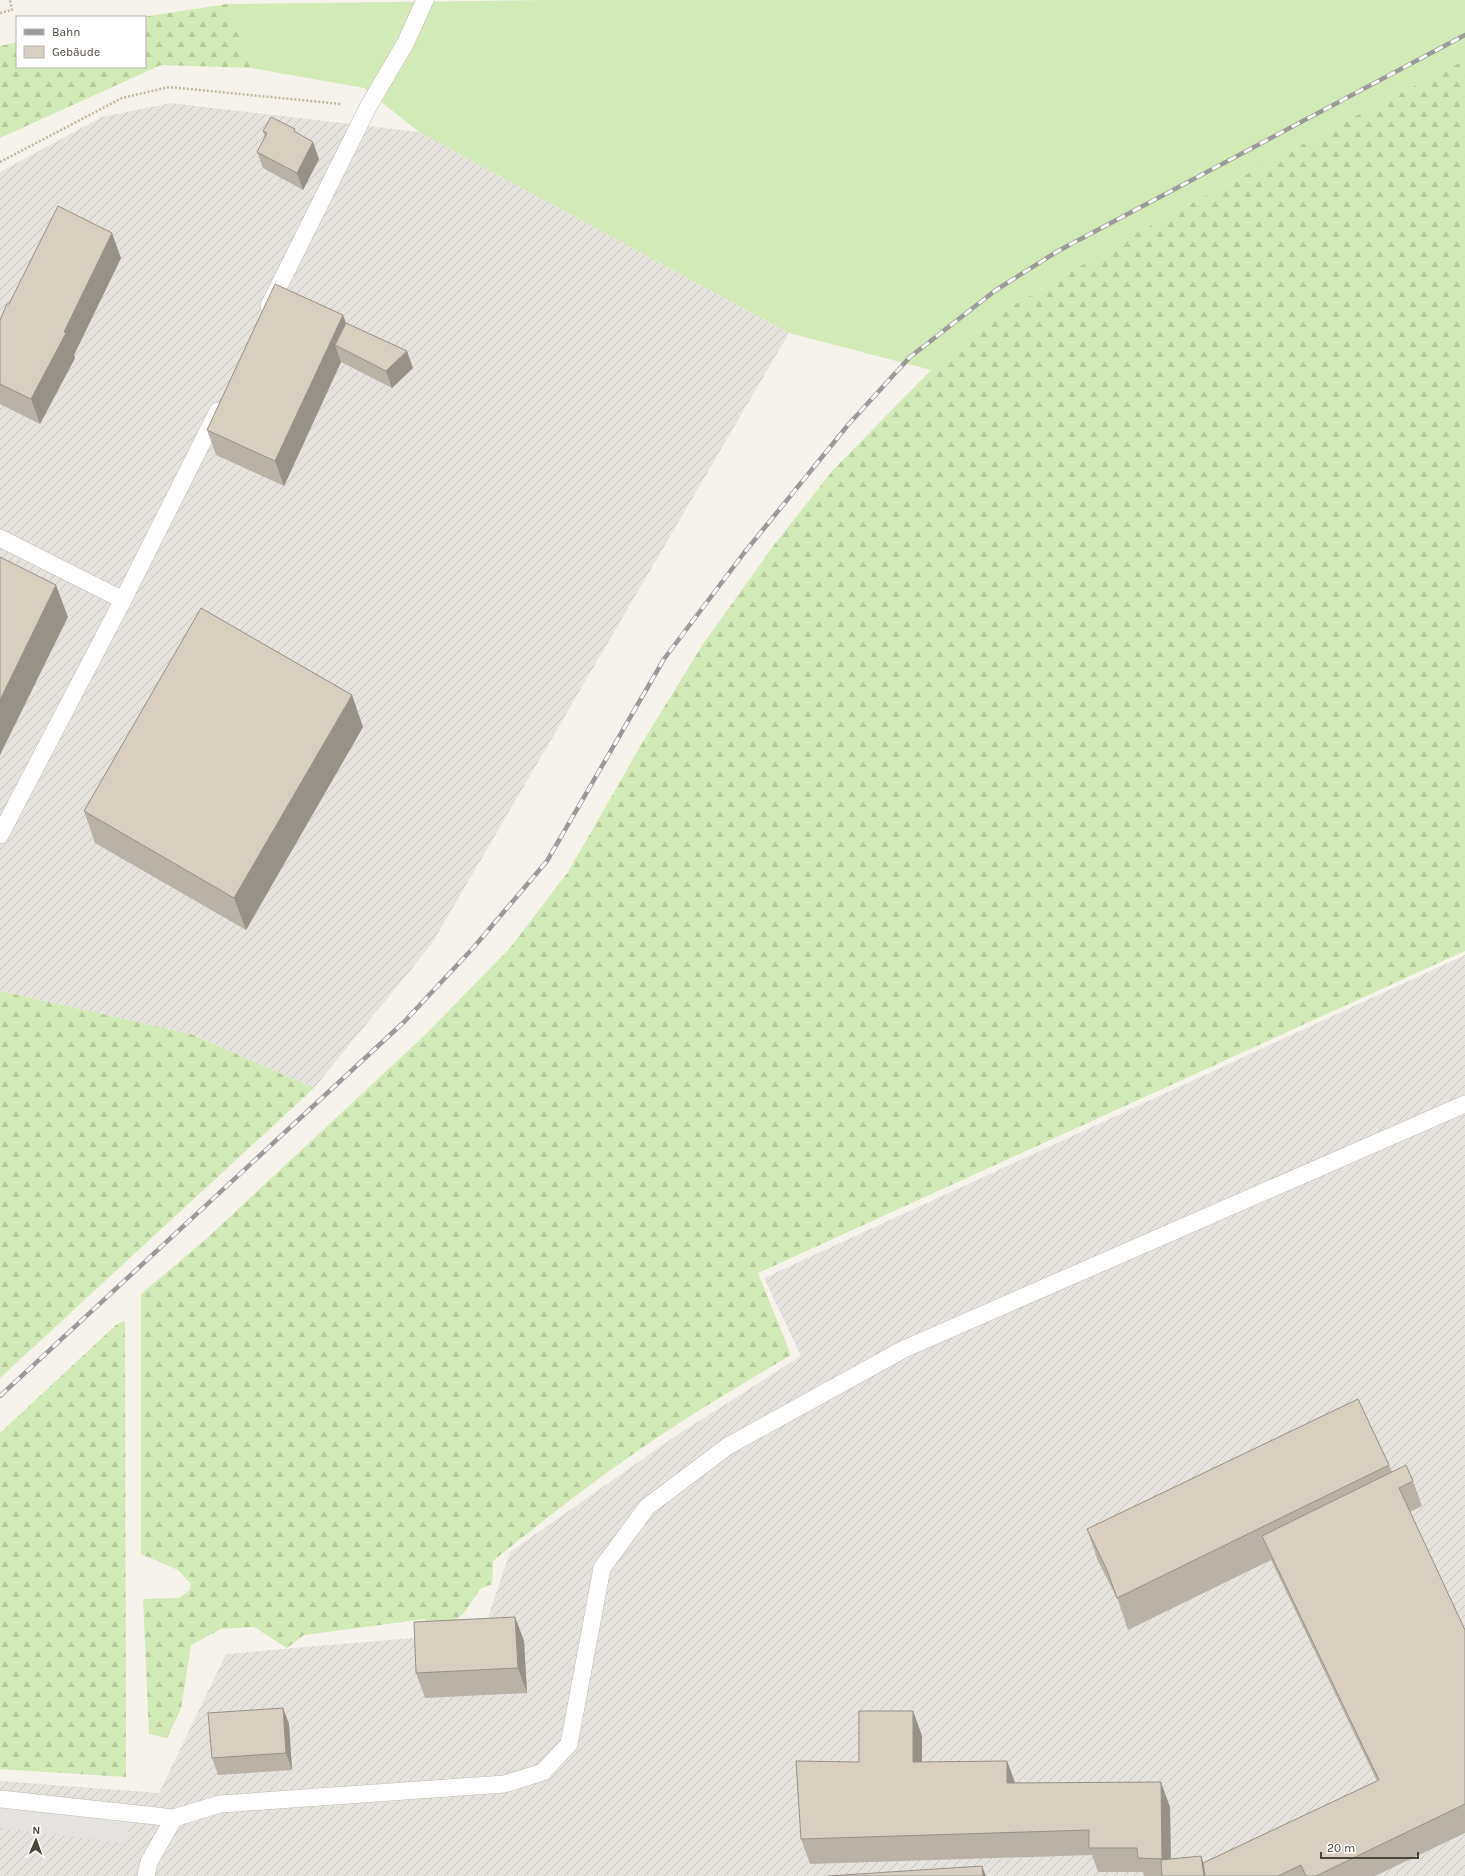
<svg xmlns="http://www.w3.org/2000/svg" width="1465" height="1876" viewBox="0 0 1465 1876" font-family="Karla,sans-serif">
<style>
.industrial{fill:url(#industrial-furrows)}
.grass{fill:#d2eab5}
.forest{fill:url(#forest-firs)}
.parking{fill:#e5e3e0}
.lines{fill:none;stroke-linecap:round;stroke-linejoin:round}
.service-casing{stroke:#c2bbae;stroke-width:18}
.path{stroke:#c4b79f;stroke-width:2.5;stroke-dasharray:2 2;stroke-linecap:butt}
.service{stroke:#fff;stroke-width:17}
.rail-casing{stroke:#9a9a9a;stroke-width:4.5}
.rail{stroke:#fff;stroke-width:3;stroke-dasharray:9;stroke-linecap:butt}
.wall{fill:#bab2a6}
.shaded-wall{fill:#979187}
.building{fill:#d8cfc1;stroke:#979187}
</style>
<defs>
<pattern id="industrial-furrows" width="10" height="10" patternUnits="userSpaceOnUse"><rect width="10" height="10" fill="#e6e2dd"/><path d="M-1 1l2-2M0 10L10 0M9 11l2-2" fill="none" stroke="#c7c3be"/></pattern>
<pattern id="forest-firs" width="22" height="20" patternUnits="userSpaceOnUse"><rect width="22" height="20" fill="#d2eab5"/><path d="M5 1l3.5 6h-7zM16 11l3.5 6h-7z" fill="#b6ca9c"/></pattern>
</defs>
<rect width="100%" height="100%" fill="#f6f3ec"/>
<!-- industrial -->
<g class="industrial">
<path d="M171,103L419,132L789,333L431,945L314,1088L191,1034L0,991V172L102,117Z"/>
<path d="M1465,955V1876H0V1781L159,1793L226,1654L483,1632L510,1552L674,1437L801,1356L764,1278Z"/>
</g>
<!-- grass -->
<path class="grass" d="M557,0H1465V60L1365,111L1140,231L1007,309L931,370L789,333L419,132L364,88L251,68L227,4Z"/>
<!-- forest -->
<g class="forest">
<path d="M227,4L251,68L161,65L0,138V46L17,42V67H145V17H142Z"/>
<path d="M1465,60V951L758,1273L791,1355C739,1386 686,1417 636,1452C587,1486 540,1523 493,1561L492,1584L480,1589L464,1613L446,1627L426,1626L425,1619L304,1635L287,1648L254,1627L221,1629L191,1645L181,1709L167,1738L149,1734L143,1599L179,1598L190,1590L191,1584L178,1570L141,1554V1294L206,1239L425,1035L510,948L568,872L644,740L703,644L774,545L833,470L931,370L1007,309L1140,231L1365,111Z"/>
<path d="M0,991L191,1034L314,1088L0,1378Z"/>
<path d="M125,1321L126,1777L0,1769V1433L117,1324Z"/>
</g>
<!-- parking -->
<path class="parking" d="M0,1804L130,1818L127,1843L0,1828Z"/>
<g class="lines">
<!-- service casing -->
<g class="service-casing">
<g id="service">
<path d="M269,306L368,107L405,44L425,0"/>
<path d="M0,538L123,600"/>
<path d="M0,835L123,600L218,411"/>
<path d="M0,1799L174,1818"/>
<path d="M146,1876L149,1862L174,1818L220,1804L504,1784L543,1772L569,1744L602,1568L647,1507L728,1446L904,1349L1465,1104"/>
</g>
</g>
<!-- path -->
<g class="path">
<path d="M0,13L12,10L10,0"/>
<path d="M0,162L122,98L169,87L341,104"/>
</g>
<!-- service -->
<use href="#service" class="service"/>
<!-- rail casing -->
<g class="rail-casing">
<path id="rail" d="M0,1396L404,1022L474,947L547,861L664,659L744,553L848,425L910,357L996,290L1058,251L1465,35"/>
</g>
<!-- rail -->
<use href="#rail" class="rail"/>
</g>
<!-- wall -->
<g class="wall">
<path d="M263,131L297,133L319,159L303,190L263,168L257,152L265,137Z"/>
<path d="M121,258L74,355L75,358L40,424L0,404V320L9,304Z"/>
<path d="M343,315L346,323L413,368L392,388L341,362L284,486L216,455L207,430Z"/>
<path d="M363,727L246,930L95,843L84,811Z"/>
<path d="M1389,1465L1392,1472L1413,1481L1422,1506L1410,1512L1465,1630V1833L1375,1876H1144L1143,1872H1098L1092,1855L810,1864L801,1839L859,1762L913,1711L922,1736V1762L1007,1761L1015,1782L1170,1807L1171,1859L1201,1856L1203,1863L1377,1781L1271,1560L1128,1630L1118,1600L1098,1561L1087,1529Z"/>
<path d="M515,1617L524,1641L527,1693L425,1698L416,1673Z"/>
<path d="M283,1708L289,1724L292,1770L218,1775L212,1758Z"/>
</g>
<!-- shaded-wall -->
<g class="shaded-wall">
<path d="M313,142L319,159L303,190L297,173Z"/>
<path d="M112,233L121,258L74,355L75,358L40,424L31,399Z"/>
<path d="M343,315L352,340L335,345L341,362L284,486L275,461Z"/>
<path d="M407,351L413,368L392,388L386,371Z"/>
<path d="M56,585L68,617L0,755V700Z"/>
<path d="M352,695L363,727L246,930L234,898Z"/>
<path d="M515,1617L524,1641L527,1693L518,1668Z"/>
<path d="M283,1708L289,1724L292,1770L286,1753Z"/>
<path d="M913,1711L922,1736V1786L913,1762Z"/>
<path d="M1007,1761L1016,1786L1007,1783Z"/>
<path d="M1161,1782L1170,1807L1171,1876L1162,1859Z"/>
<path d="M1201,1856L1208,1876H1204Z"/>
<path d="M982,1866L986,1876H983Z"/>
</g>
<!-- building -->
<g class="building">
<path d="M271,117L295,129L294,131L313,142L297,173L257,152L267,133L263,131Z"/>
<path d="M58,206L112,233L64,332L66,333L31,399L0,384V320L7,304H9Z"/>
<path d="M275,284L343,315L275,461L207,430Z"/>
<path d="M346,323L407,351L386,371L335,345Z"/>
<path d="M0,557L56,585L0,700Z"/>
<path d="M201,608L352,695L234,898L84,811Z"/>
<path d="M1358,1399L1389,1465L1117,1598L1107,1570L1087,1529Z"/>
<path d="M1406,1465L1413,1481L1399,1488L1465,1630V1804L1316,1876H1306L1301,1865L1278,1876H1205L1203,1863L1379,1780L1262,1536Z"/>
<path d="M515,1617L518,1668L416,1673L414,1622Z"/>
<path d="M283,1708L286,1753L212,1758L208,1713Z"/>
<path d="M859,1711H913V1762L1007,1761V1783L1161,1782L1162,1859L1138,1858L1137,1848H1089V1830L801,1839L796,1761L859,1762Z"/>
<path d="M1201,1856L1204,1876H1162L1161,1860Z"/>
<path d="M982,1866L983,1876H828Z"/>
</g>
<!-- legend -->
<rect x="16" y="16" width="130" height="52" fill="#ffffff" stroke="#b7b4b0"/>
<rect x="24" y="29" width="20" height="6" fill="#9a9a9a" stroke="#b7b4b0"/>
<text x="52" y="36" font-size="12" fill="#4b4439">Bahn</text>
<rect x="24" y="46" width="20" height="12" fill="#d8cfc1" stroke="#b7b4b0"/>
<text x="52" y="56" font-size="12" fill="#4b4439">Gebäude</text>
<!-- north arrow -->
<g transform="translate(36 1840) rotate(2)" stroke="#ffffff" stroke-width="3" paint-order="stroke">
<path d="M0-3L7 15L0 10L-7 15Z" fill="#4b4439"/>
<text y="-6" font-size="11" font-weight="bold" text-anchor="middle" fill="#4b4439">N</text>
</g>
<!-- scale -->
<path d="M1321 1852v6h97v-6" fill="none" stroke="#4b4439" stroke-width="2"/>
<text x="1327" y="1852" font-size="12" fill="#4b4439" stroke="#ffffff" stroke-width="3" paint-order="stroke">20 m</text>
</svg>
